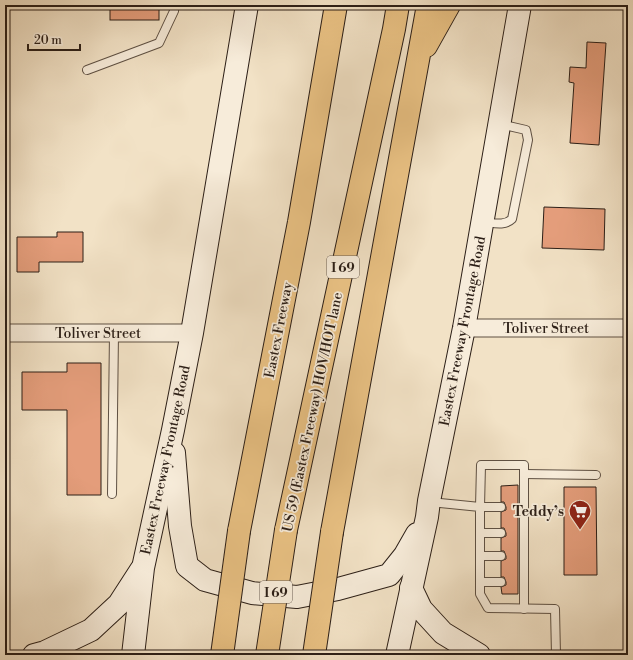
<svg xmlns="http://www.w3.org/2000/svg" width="633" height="660" viewBox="0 0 633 660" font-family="'Libre Bodoni',serif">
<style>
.building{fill:#e49d7b;stroke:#2c1f17}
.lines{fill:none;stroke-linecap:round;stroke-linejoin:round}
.lane-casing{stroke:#5e5043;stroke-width:10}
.street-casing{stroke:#5e5043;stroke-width:19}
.secondary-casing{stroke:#2c1f17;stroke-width:24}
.highway-casing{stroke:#2c1f17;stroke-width:24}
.lane{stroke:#f7ecda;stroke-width:8}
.street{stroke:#f7ecda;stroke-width:17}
.secondary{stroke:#f7ecda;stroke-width:22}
.highway{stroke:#e9c183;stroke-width:22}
.highway-bridge-casing{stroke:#2c1f17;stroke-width:24;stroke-linecap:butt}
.highway-bridge{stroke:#e9c183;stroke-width:22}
.labels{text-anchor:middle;stroke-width:3.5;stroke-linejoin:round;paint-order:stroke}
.shield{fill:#f7ecda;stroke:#695c52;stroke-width:1}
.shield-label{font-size:13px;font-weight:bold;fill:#2c1f17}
.street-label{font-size:14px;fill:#2c1f17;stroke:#f7ecda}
.poi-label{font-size:14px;font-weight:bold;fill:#2c1f17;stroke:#f7ecda;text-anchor:end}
</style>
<rect width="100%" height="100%" fill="#f2e2c6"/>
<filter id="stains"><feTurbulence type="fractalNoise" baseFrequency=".005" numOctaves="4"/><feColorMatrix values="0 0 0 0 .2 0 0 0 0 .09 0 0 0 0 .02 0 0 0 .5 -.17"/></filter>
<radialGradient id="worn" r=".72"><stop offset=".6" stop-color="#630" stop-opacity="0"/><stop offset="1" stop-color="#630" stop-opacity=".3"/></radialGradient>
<!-- building -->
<g class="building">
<rect x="110" y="5" width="49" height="15"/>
<path d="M587,42L606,43L599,145L570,143L574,83L569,82L570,67L586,68Z"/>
<path d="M544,207L605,209L604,250L542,248Z"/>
<path d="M57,232H83V262H39V272H17V237H57Z"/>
<path d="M67,363H101V495H67V410H22V372H67Z"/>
<path d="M518,485V594H502L501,587L506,585V582L504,577H501V561L506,559V556L504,551H501V538L506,536V533L504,528H501V512L506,510V507L504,502H501V486Z"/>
<path d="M564,487H596L597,575H564Z"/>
</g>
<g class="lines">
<!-- lane casing -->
<g class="lane-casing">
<g id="lane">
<path d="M87,70L159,43L174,11L175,5"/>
<path d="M484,222C494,223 505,226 512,219L528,140L526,130L500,124"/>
<path d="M524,474L596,475"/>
<path d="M112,494L114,333"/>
<path d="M430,502L480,507V594L488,608L555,609L556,655"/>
<path d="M501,507H480L481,465H524V609"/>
<path d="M480,533H501"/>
<path d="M480,556H501"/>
<path d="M480,582H501"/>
</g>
</g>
<!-- street casing -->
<g class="street-casing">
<g id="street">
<path d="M464,328H628"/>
<path d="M5,333H192"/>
</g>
</g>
<!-- secondary casing -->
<g class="secondary-casing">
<g id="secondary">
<path d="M174,453L180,526L187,566L205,580L252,593L297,597L338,589L389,575L405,555L417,534"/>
<path d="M411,588L421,609L443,633L479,655"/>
<path d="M34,655L45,652L91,630L119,604L141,570"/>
<path d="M133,655L143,568L173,430L192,333L247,5"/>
<path d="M397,655L427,517L429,501L464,328L520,5"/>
</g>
</g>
<!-- highway casing -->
<g class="highway-casing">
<g id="highway">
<path d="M426,46L449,5"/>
<path d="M286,530L394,29L398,5"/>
<path d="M239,531L299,222L336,5"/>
<path d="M332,532L428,5"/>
</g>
</g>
<!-- lane -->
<use href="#lane" class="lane"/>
<!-- street -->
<use href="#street" class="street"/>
<!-- secondary -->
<use href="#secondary" class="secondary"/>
<!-- highway -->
<use href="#highway" class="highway"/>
<!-- highway-bridge casing -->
<g class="highway-bridge-casing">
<g id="highway-bridge">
<path d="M222,655L239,531"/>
<path d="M267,655L286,530"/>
<path d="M314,655L332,532"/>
</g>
</g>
<!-- highway-bridge -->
<use href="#highway-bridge" class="highway-bridge"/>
</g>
<!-- icons -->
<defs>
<g id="supermarket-pin" transform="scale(1.15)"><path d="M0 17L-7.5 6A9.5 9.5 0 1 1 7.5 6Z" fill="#8f2418" stroke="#f7ecda"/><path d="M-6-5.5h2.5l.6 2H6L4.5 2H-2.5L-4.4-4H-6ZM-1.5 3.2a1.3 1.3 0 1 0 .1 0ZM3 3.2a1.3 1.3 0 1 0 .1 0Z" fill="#fff"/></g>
</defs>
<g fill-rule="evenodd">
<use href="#supermarket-pin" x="580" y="511"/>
</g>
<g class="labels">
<!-- shield labels -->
<g class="shield">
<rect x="327" y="256" width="32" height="22" rx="3"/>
<rect x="260" y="581" width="32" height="22" rx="3"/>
</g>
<g class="shield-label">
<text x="343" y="272">I 69</text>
<text x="276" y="597">I 69</text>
</g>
<!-- street labels -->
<g class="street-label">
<text x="546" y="333">Toliver Street</text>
<text transform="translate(278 330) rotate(-79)" y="5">Eastex Freeway</text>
<text transform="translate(462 331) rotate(-79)" y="5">Eastex Freeway Frontage Road</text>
<text x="98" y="338">Toliver Street</text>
<text transform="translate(312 412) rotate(-78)" y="5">US 59 (Eastex Freeway) HOV/HOT lane</text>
<text transform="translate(165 460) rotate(-78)" y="5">Eastex Freeway Frontage Road</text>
</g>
<!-- poi labels -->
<g class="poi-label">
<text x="564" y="516">Teddy’s</text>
</g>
</g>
<!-- margin -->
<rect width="633" height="660" fill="none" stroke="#f2e2c6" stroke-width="20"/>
<rect x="6" y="6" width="621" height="648" fill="none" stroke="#2c1f17" stroke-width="2"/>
<rect x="10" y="10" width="613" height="640" fill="none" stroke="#2c1f17"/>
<!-- scale -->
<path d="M28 44v6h52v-6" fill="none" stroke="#2c1f17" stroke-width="2"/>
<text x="34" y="44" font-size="12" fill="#2c1f17" stroke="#f7ecda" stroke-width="3" paint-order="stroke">20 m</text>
<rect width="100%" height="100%" filter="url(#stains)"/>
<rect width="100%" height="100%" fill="url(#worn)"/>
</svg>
